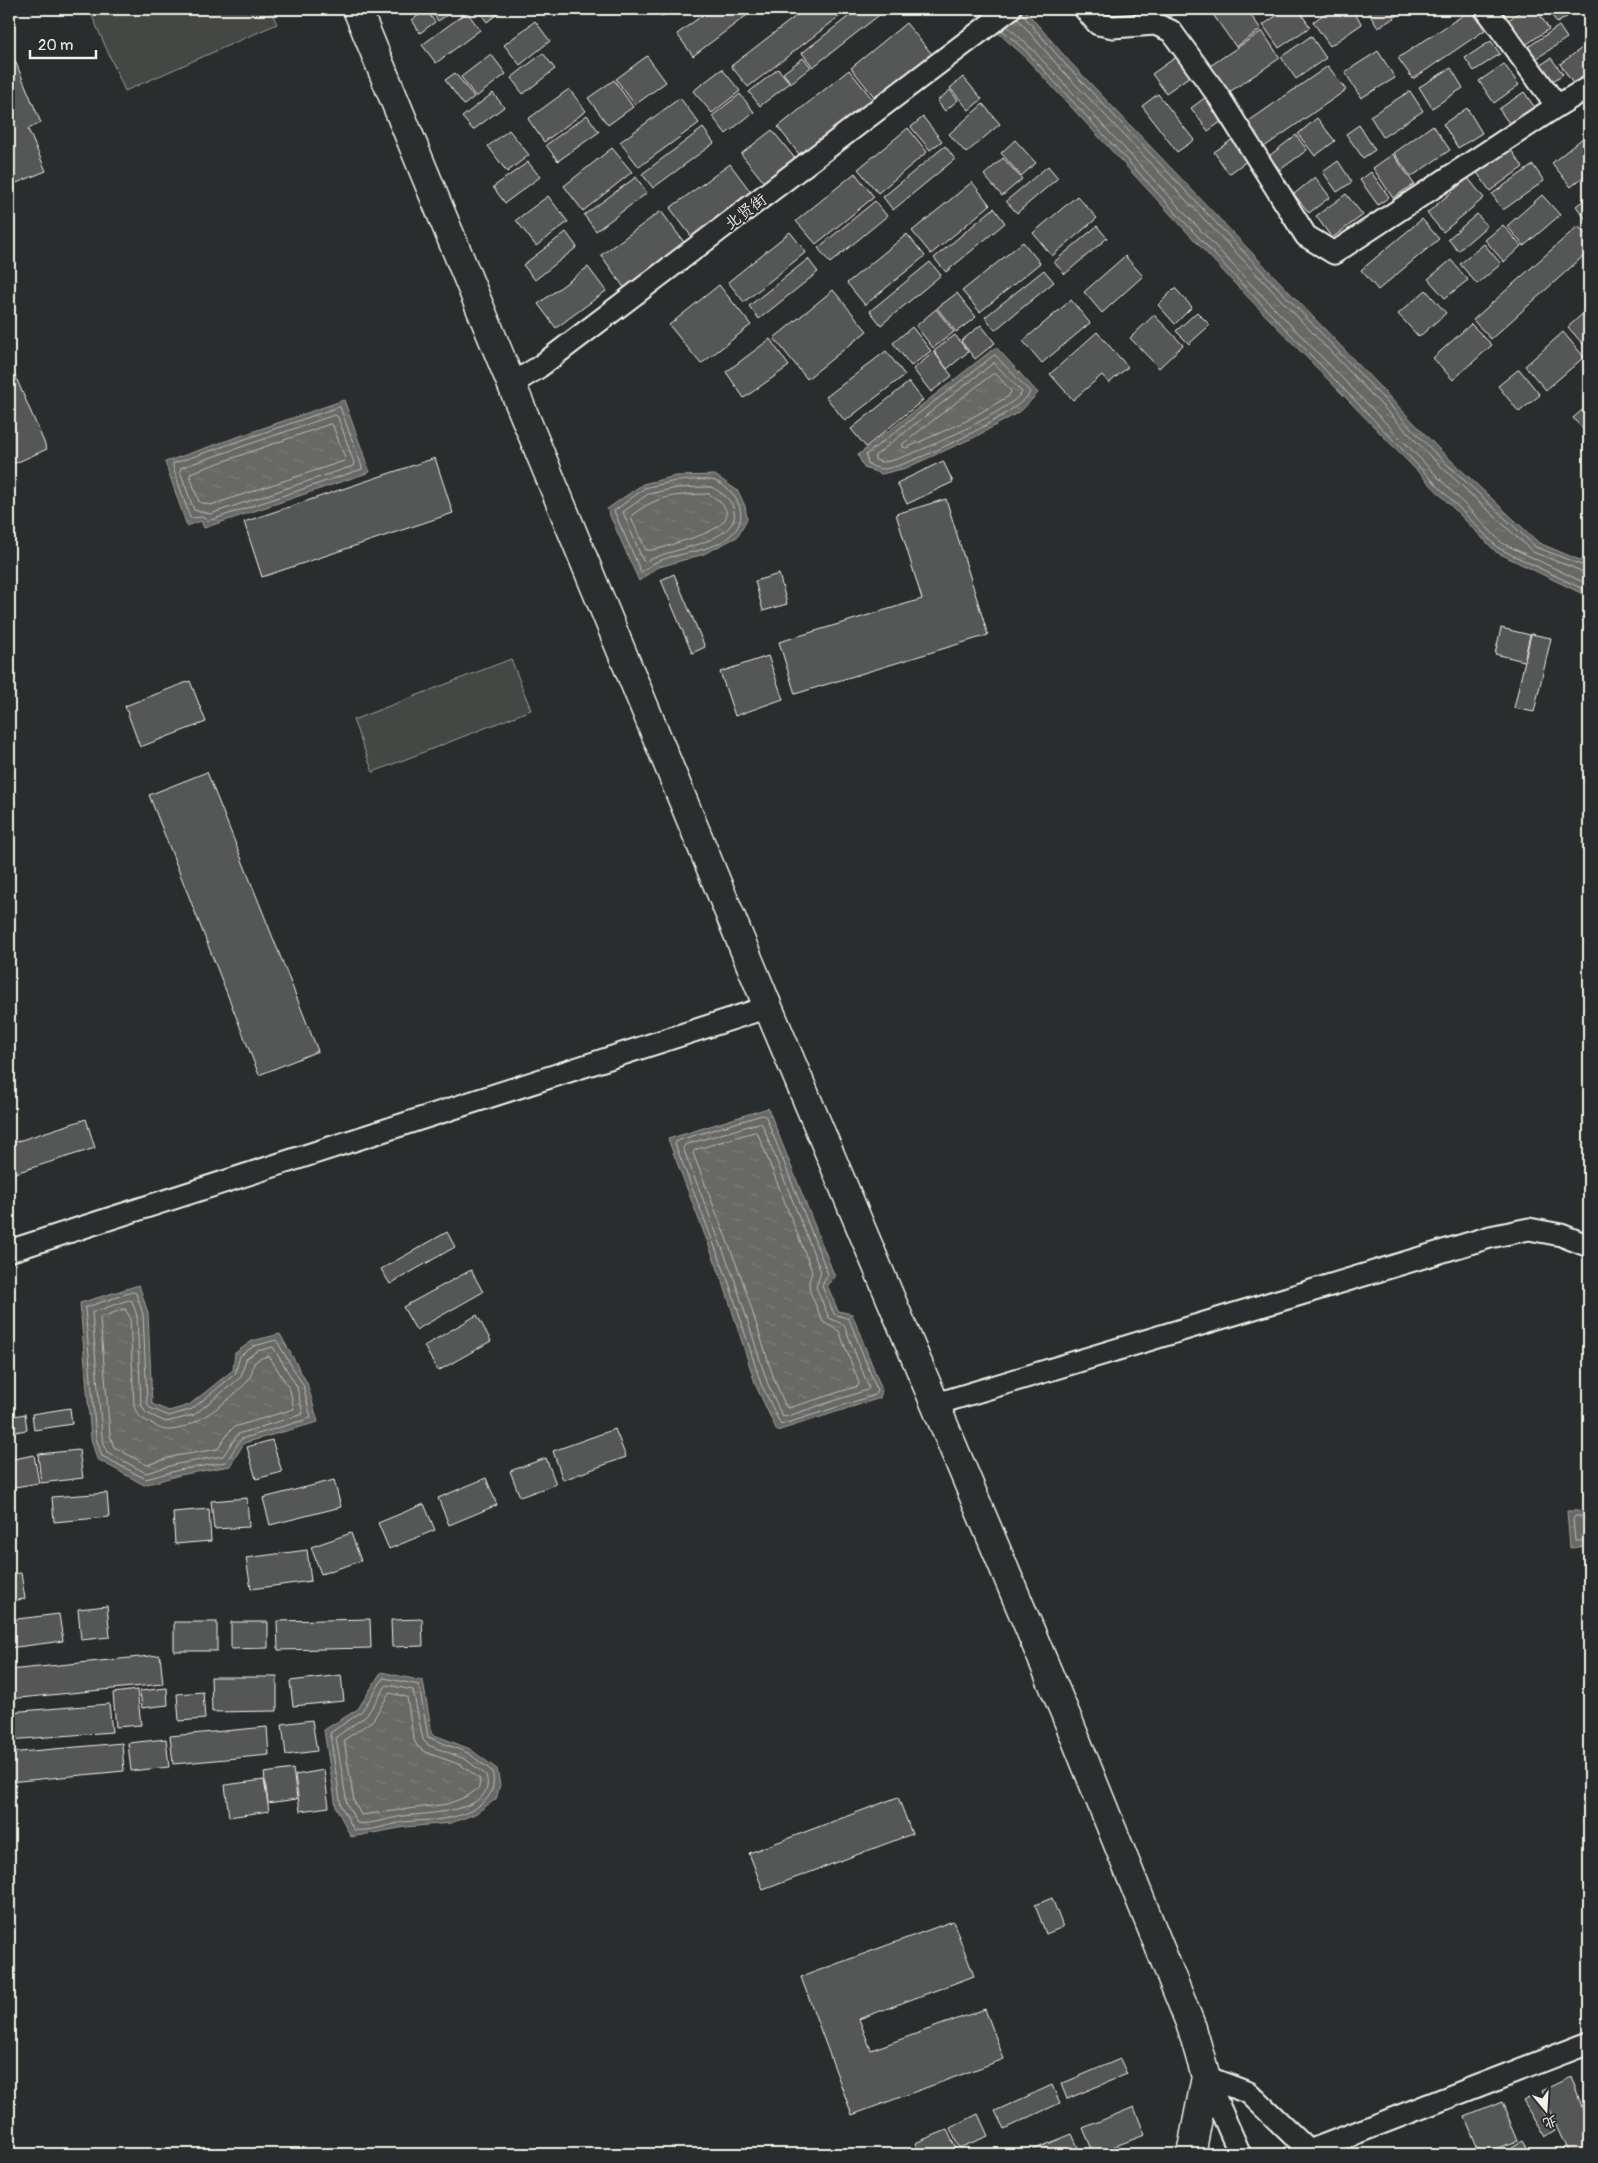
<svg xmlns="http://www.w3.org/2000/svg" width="1598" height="2163" viewBox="0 0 1598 2163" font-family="Pangolin,'LXGW WenKai TC',sans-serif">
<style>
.pitch{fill:#444645;stroke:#9c9c96}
.water{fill:url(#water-ripples);stroke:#9f9f9a}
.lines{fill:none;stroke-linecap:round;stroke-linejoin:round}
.shore{stroke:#bcbab4;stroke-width:1}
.building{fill:#555756;stroke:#f4f1e8}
.minor-casing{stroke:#f4f1e8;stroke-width:25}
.secondary-casing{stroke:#f4f1e8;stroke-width:31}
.minor{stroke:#2a2d2e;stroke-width:21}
.secondary{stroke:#2a2d2e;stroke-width:28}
.labels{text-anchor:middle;stroke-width:4;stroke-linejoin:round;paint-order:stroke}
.street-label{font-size:16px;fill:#f4f1e8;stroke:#2a2d2e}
</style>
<defs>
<pattern id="water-ripples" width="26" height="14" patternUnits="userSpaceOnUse" patternTransform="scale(1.25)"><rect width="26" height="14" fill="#676866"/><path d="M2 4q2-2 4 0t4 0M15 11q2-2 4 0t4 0" fill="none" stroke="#7d7e7c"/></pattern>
</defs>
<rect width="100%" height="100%" fill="#2a2d2e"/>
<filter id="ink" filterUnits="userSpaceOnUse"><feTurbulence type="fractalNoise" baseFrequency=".02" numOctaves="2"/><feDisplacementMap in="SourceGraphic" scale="10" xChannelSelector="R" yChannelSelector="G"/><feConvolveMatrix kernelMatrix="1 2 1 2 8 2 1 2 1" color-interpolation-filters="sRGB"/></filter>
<g filter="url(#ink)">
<!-- pitch -->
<g class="pitch">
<path d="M89,9H270L277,24L125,91Z"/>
<path d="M511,659L531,710L373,772L353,720Z"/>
</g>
<!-- water -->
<g class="water">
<path d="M971,9H1024L1069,61L1439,449L1539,543L1589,564V597L1496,552L1237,286L1022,54Z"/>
<path d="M996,347L1038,393L1021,411L975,437L906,468L882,474L864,468L858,455Z"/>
<path d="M344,400L370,472L204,528L201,521L187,526L165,462Z"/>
<path d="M715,475L738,491L745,506L747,519L737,537L704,554L656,568L639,581L607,509L643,484L676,476Z"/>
<path d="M768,1108L835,1277L827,1285L838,1311L852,1314L882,1390L880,1398L777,1431L756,1386L724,1285L668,1139Z"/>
<path d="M139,1285L148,1313L152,1404L169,1411L189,1405L233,1370L235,1353L252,1341L280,1334L307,1383L318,1422L244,1443L230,1466L180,1475L144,1485L97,1459L91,1439L80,1303Z"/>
<path d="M1567,1511H1589V1546L1570,1548Z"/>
<path d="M381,1672L423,1681L432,1734L470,1749L497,1769L500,1785L496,1799L475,1814L451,1823L405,1827L351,1837L336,1807L324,1730L358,1709Z"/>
</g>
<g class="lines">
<!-- shore -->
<g class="shore">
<path d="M1021,13L1065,64L1435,453L1536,547L1589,568"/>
<path d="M1017,18L1061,69L1431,457L1533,552L1589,574"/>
<path d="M1007,26L1030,47L1246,279L1502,543L1589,585"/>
<path d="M1002,30L1026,51L1241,283L1498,548L1589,592"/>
<path d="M995,355L1030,392C1024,411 904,470 882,469C878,469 872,466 868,464L866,455Z"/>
<path d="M994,363L1022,392C1017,407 900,464 882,462C880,462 876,460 875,460V456Z"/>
<path d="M993,374H996L1011,391L1009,396L966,421L906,448L903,447V444Z"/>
<path d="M340,407L362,467V469L208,521L202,517L190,518L173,467V464Z"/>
<path d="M335,415L338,417L354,463L353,466L210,514L194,510L180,471L181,468Z"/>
<path d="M331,424L333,426L345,458L344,461L211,505L199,502L190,476L191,473Z"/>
<path d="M676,481C685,481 707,478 715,481C735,489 751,515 733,533C713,554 678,551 654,563C649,566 646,570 641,572L614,511L645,488Z"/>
<path d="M711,487C721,492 732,499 734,511C740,537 685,548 668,553C660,555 649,561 643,561L623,512L648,494L677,488Z"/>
<path d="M709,494C753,520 704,535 679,542C670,545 656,551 646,550L631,518L632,515C660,494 675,495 709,494Z"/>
<path d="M763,1115L766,1117L828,1274L822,1286L834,1314L849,1319L877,1390L875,1395L781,1425L761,1384L729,1283L675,1144L677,1141Z"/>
<path d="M759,1123L762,1124L821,1272L816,1287L829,1318L844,1325L869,1388L867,1390L785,1417L782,1416L767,1382L735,1281L683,1148L685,1145Z"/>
<path d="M755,1132L758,1134L812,1271L809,1282L810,1292L823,1322L839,1331L859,1383L858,1386L789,1408L786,1407L774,1379L742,1279L693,1153L695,1150Z"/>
<path d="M133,1292L136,1293L143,1314L147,1403L150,1408L169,1416L192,1409L235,1374L240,1356L254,1346L276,1340L303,1385L311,1418L241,1439L226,1462L179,1470L146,1479L102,1456L96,1438L85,1308Z"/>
<path d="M129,1300L132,1301L137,1316L141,1404L146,1413L166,1422L194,1415L241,1377L246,1359L257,1351L273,1347L297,1387L303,1414L238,1434L223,1456L177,1464L146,1473L107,1452L102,1437L92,1313Z"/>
<path d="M125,1309L130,1317L134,1406C137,1417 144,1420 153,1424C157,1427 162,1430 167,1430C190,1432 231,1399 246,1383C258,1370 245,1361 269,1356L290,1390L294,1409L234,1427L229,1432L218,1449L175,1456L147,1465L114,1447L110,1435L100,1318Z"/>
<path d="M1589,1516H1575L1573,1519L1575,1541H1589"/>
<path d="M384,1678L419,1685L428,1737L468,1753L492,1771C500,1799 473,1813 449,1818C434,1821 418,1820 403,1822C388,1825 369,1832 354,1830L341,1806L330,1733L361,1712Z"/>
<path d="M387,1685L413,1690L423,1740L428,1745L465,1759L486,1775C498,1813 426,1813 403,1816C389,1818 371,1825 357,1823L347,1804L336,1737L366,1716Z"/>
<path d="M390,1693L407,1697L413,1737L417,1746L425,1752L461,1765L480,1779L479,1788L466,1797L447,1804L361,1815L354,1801L344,1740L372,1721Z"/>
</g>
</g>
<!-- building -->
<g class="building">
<path d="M430,9H457L438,21Z"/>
<path d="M477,9H504L487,22Z"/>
<path d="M654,9H672L661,17Z"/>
<path d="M711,9H755L693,56L677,34Z"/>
<path d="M805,9H849L748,87L731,66Z"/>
<path d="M858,9H887L813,67L802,53Z"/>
<path d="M1160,9H1181L1167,19Z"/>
<path d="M1209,9H1246L1261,29L1236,47Z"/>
<path d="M1286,9H1298L1310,27L1279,48L1263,25Z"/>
<path d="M1331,9H1351L1362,24L1330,46L1313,22Z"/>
<path d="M1366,9H1408L1378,28Z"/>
<path d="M1524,9H1536L1549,29L1521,48L1504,23Z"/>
<path d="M1548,9H1579L1557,23Z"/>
<path d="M426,10L435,22L420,33L412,20Z"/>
<path d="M1471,10L1485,30L1413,79L1398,58Z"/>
<path d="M467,12L480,30L436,63L422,45Z"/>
<path d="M535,21L550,41L520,65L504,45Z"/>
<path d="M906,23L932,54L876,99L851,68Z"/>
<path d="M1559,26L1567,38L1527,65L1519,53Z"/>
<path d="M1262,31L1280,58L1225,95L1207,68Z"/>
<path d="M1311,36L1326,58L1296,79L1281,57Z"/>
<path d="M1491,41L1500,54L1474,71L1465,58Z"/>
<path d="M1582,48L1589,58V79L1576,88L1560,64Z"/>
<path d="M1378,51L1395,78L1361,98L1345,72Z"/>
<path d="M543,53L555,69L523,94L511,78Z"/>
<path d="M491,54L506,74L476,97L461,77Z"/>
<path d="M1179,55L1193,74L1166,93L1152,74Z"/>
<path d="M13,56L41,123L28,129L46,171L9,186V58Z"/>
<path d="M647,56L666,82L635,105L616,79Z"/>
<path d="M803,58L811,67L791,83L783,73Z"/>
<path d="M1551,58L1563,74L1549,84L1538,67Z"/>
<path d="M1504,64L1519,85L1494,103L1479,81Z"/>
<path d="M1328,66L1346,90L1264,147L1246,123Z"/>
<path d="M1451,68L1463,88L1432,108L1419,87Z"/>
<path d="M722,69L740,91L712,113L693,91Z"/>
<path d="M778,69L790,83L760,106L749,92Z"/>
<path d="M849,70L874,101L802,158L778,127Z"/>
<path d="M455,73L474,97L464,105L445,80Z"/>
<path d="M963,77L982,99L969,110L950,88Z"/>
<path d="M614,80L633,107L608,125L588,98Z"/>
<path d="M569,89L586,111L544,142L528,119Z"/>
<path d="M950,90L958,100L945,111L937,101Z"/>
<path d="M1410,91L1423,111L1383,137L1370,116Z"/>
<path d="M1524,92L1538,112L1513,129L1499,109Z"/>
<path d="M493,93L504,107L473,130L462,117Z"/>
<path d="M740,94L754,112L726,134L712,116Z"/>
<path d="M1158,94L1194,140L1177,152L1142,106Z"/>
<path d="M1210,94L1228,117L1208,131L1191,108Z"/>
<path d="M680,98L699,123L639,167L620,142Z"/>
<path d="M983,104L1000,124L966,153L949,134Z"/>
<path d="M1467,108L1482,133L1458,148L1443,124Z"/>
<path d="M587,115L599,132L558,161L546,145Z"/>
<path d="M923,117L942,141L930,150L911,127Z"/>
<path d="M1317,118L1335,141L1315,156L1298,134Z"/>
<path d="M1359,125L1375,150L1363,158L1346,134Z"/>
<path d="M1433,125L1450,150L1411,177L1394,153Z"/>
<path d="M703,128L714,143L653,188L642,174Z"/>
<path d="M908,128L927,152L878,193L858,169Z"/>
<path d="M509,130L529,155L507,172L488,146Z"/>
<path d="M772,130L797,161L767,186L741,154Z"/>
<path d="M1589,133V172L1571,187L1552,163Z"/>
<path d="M1296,135L1307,150L1280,170L1269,156Z"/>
<path d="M1236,137L1251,158L1229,174L1214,152Z"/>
<path d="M1015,140L1036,163L1021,176L1001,153Z"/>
<path d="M945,146L955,159L893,210L883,197Z"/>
<path d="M1509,147L1523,167L1490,191L1476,171Z"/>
<path d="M612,148L632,172L583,211L564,186Z"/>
<path d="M1393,154L1414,184L1393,198L1373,168Z"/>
<path d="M1003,158L1022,179L1002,196L984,175Z"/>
<path d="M1338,161L1352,182L1337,192L1323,172Z"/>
<path d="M528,162L540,177L505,203L493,187Z"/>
<path d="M730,164L753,195L694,240L670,208Z"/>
<path d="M1533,165L1544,181L1503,210L1492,194Z"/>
<path d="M1048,166L1058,178L1017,213L1006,201Z"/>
<path d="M1371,172L1389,197L1378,205L1360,180Z"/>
<path d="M855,173L874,197L816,244L796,221Z"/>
<path d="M636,177L647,193L596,231L584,215Z"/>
<path d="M1315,177L1330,197L1309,213L1294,194Z"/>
<path d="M1468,178L1484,198L1443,232L1427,213Z"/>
<path d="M972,182L990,205L931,254L912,231Z"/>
<path d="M1346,194L1363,215L1332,238L1316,216Z"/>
<path d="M1542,195L1560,215L1524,246L1507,226Z"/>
<path d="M548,196L568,222L536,246L516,220Z"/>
<path d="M1077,196L1097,218L1052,256L1033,233Z"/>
<path d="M1589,196V224L1576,206Z"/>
<path d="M875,201L887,216L830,263L818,248Z"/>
<path d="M994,208L1005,223L946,272L934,258Z"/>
<path d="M661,211L686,245L625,289L601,255Z"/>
<path d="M1477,214L1487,226L1458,251L1448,239Z"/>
<path d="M1422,219L1439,239L1378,290L1361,270Z"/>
<path d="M1503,225L1521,246L1504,262L1485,240Z"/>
<path d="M1097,226L1107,238L1065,274L1054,262Z"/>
<path d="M1578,226L1589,238V251L1491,339L1473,320Z"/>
<path d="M566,232L577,247L535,280L523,265Z"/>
<path d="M790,232L806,252L744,302L728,282Z"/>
<path d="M907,234L925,256L865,305L847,283Z"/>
<path d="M1023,242L1040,263L980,312L962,291Z"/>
<path d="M1484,244L1501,264L1477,284L1460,264Z"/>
<path d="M1125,256L1143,276L1102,313L1084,292Z"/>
<path d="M808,259L818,272L759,319L749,306Z"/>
<path d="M1451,260L1468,280L1445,298L1428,279Z"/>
<path d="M930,262L941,275L881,325L870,311Z"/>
<path d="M588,267L606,291L556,328L538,304Z"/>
<path d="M1044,270L1054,282L995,330L985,317Z"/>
<path d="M719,285L751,325L701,364L669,325Z"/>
<path d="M1175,288L1192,307L1175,324L1158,305Z"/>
<path d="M833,290L867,331L807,379L774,338Z"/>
<path d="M1426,290L1446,313L1419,337L1398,314Z"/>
<path d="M957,293L976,317L956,332L937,308Z"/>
<path d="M1071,300L1090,323L1042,363L1023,341Z"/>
<path d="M1589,308V351L1568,327Z"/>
<path d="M936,309L954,332L933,348L916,326Z"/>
<path d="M1197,312L1210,325L1189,344L1176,331Z"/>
<path d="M1154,315L1183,345L1159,368L1130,338Z"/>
<path d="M1471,324L1492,345L1453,380L1433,358Z"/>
<path d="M981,325L995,343L975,359L961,341Z"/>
<path d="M912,327L931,351L911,366L893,343Z"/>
<path d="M1097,332L1128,367L1109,383L1102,375L1073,400L1050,374Z"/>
<path d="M1563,332L1584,357L1546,390L1525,366Z"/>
<path d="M955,335L968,352L947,369L934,351Z"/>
<path d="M770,339L789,366L744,398L726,372Z"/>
<path d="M886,351L905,375L845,421L826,397Z"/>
<path d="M934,352L952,376L931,392L913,369Z"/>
<path d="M10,364L47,449L9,466V365Z"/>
<path d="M1519,369L1540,395L1519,412L1498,386Z"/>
<path d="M909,382L923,400L866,447L851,429Z"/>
<path d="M1589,404V436L1573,418Z"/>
<path d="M435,458L453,513L262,577L244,522Z"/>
<path d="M943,461L953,482L907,504L897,483Z"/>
<path d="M946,499L988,635L795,694L779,642L922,599L896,514Z"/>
<path d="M674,574L705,647L692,653L661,580Z"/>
<path d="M779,574L787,604L763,611L755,581Z"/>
<path d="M1501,628L1530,635L1524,661L1495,654Z"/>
<path d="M1531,634L1551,638L1534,712L1514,708Z"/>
<path d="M768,656L783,699L735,716L720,672Z"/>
<path d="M190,681L206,722L140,747L125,706Z"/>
<path d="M207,772L318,1051L259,1075L149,795Z"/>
<path d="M86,1119L95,1148L9,1175V1144Z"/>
<path d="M447,1232L455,1247L390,1284L381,1269Z"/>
<path d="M471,1270L483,1292L416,1330L403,1307Z"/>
<path d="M477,1315L491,1341L438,1371L424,1346Z"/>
<path d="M70,1408L72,1424L34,1430L32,1414Z"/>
<path d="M25,1414L27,1430L9,1433V1417Z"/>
<path d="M615,1429L626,1457L563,1480L553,1451Z"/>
<path d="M272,1440L282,1472L256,1479L247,1447Z"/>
<path d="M79,1450L83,1478L41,1483L38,1454Z"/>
<path d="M34,1455L39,1483L9,1488V1460Z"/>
<path d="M546,1458L556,1484L520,1497L510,1471Z"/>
<path d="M486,1478L497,1505L449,1525L438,1498Z"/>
<path d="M334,1480L341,1507L270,1525L263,1498Z"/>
<path d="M107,1493L109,1517L54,1522L52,1497Z"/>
<path d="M247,1498L249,1527L214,1529L211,1501Z"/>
<path d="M424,1504L435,1530L389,1549L378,1523Z"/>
<path d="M209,1509L211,1541L175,1544L173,1512Z"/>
<path d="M351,1533L361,1561L321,1574L311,1547Z"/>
<path d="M307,1550L311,1581L251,1589L246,1558Z"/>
<path d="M21,1573L25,1599L9,1601V1574Z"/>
<path d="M107,1606L110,1637L81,1640L78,1609Z"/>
<path d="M59,1614L63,1641L9,1648V1620Z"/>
<path d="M370,1619L371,1648L278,1650L277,1621Z"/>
<path d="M422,1619L423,1646L392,1647L391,1620Z"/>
<rect x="174" y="1622" width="43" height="29"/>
<path d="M231,1622H268V1648L231,1649Z"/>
<path d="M160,1655L163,1684L9,1699V1670Z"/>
<path d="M341,1675L344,1701L293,1706L290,1681Z"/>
<path d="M211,1677H277V1711L212,1712Z"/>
<path d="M167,1688L168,1705L142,1708L140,1691Z"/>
<path d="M137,1690L141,1725L116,1727L113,1693Z"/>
<path d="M203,1692L205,1719L179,1721L177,1694Z"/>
<path d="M109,1704L112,1732L9,1740V1712Z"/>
<path d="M312,1720L317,1751L286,1755L282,1724Z"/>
<path d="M267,1727L269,1755L173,1764L170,1736Z"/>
<path d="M166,1739L169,1767L131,1771L128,1743Z"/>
<path d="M122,1743L124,1771L9,1782V1753Z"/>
<path d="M293,1769L297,1799L268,1803L264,1773Z"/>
<path d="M324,1770L329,1807L300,1811L295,1775Z"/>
<path d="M264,1780L269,1811L229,1817L225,1785Z"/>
<path d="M898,1797L912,1834L763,1890L749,1853Z"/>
<path d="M1052,1898L1063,1927L1046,1934L1035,1905Z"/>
<path d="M953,1921L974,1976L859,2019L871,2050L985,2009L1004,2059L852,2115L801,1977Z"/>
<path d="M1120,2059L1127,2074L1067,2099L1061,2084Z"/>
<path d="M1571,2077L1589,2126V2154H1570L1541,2091Z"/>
<path d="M1052,2085L1060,2103L1004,2129L995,2111Z"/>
<path d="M1534,2095L1556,2131L1545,2138L1523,2101Z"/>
<path d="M1502,2102L1518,2141L1480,2154L1465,2117Z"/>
<path d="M1134,2107L1145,2135L1094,2154L1083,2128Z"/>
<path d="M978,2114L988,2136L959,2148L950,2128Z"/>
<path d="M947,2130L956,2149L942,2154H920L915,2143Z"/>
<path d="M1072,2134L1081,2154H1023Z"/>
<path d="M1522,2141L1530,2154H1500Z"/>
</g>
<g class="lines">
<!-- minor casing -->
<g class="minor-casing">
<g id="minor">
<path d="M1085,9L1098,24L1113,27L1155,24L1171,31L1219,97L1306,236L1334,253L1557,106L1589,87"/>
<path d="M1486,9L1557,106"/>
<path d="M512,384L539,367L1010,9"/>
<path d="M9,1251L768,1007"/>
<path d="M936,1404L1490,1237L1529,1229L1561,1235L1589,1246"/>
<path d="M1206,2077L1249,2093L1309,2151L1589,2043"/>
<path d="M1206,2077L1240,2154"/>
</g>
</g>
<!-- secondary casing -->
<g class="secondary-casing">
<path id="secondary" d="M357,9L768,1007L1070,1725L1192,2028L1206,2077L1191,2154"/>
</g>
<!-- minor -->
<use href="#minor" class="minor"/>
<!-- secondary -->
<use href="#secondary" class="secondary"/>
</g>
</g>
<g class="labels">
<!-- street labels -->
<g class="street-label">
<text transform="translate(745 211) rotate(-37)" y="6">北贤街</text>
</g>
</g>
<!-- margin -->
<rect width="1598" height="2163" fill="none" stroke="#2a2d2e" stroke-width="30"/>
<rect x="15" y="15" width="1568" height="2133" fill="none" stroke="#f4f1e8" stroke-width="2" filter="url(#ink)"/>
<!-- north arrow -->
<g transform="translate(1546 2110) rotate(162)" stroke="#2a2d2e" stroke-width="4" paint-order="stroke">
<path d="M0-4L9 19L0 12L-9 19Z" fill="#f4f1e8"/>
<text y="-8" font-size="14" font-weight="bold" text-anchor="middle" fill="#f4f1e8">北</text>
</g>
<!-- scale -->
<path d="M30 50v8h66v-8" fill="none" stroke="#f4f1e8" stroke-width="2.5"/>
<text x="38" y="50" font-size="15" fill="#f4f1e8" stroke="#2a2d2e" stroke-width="4" paint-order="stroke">20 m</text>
</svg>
